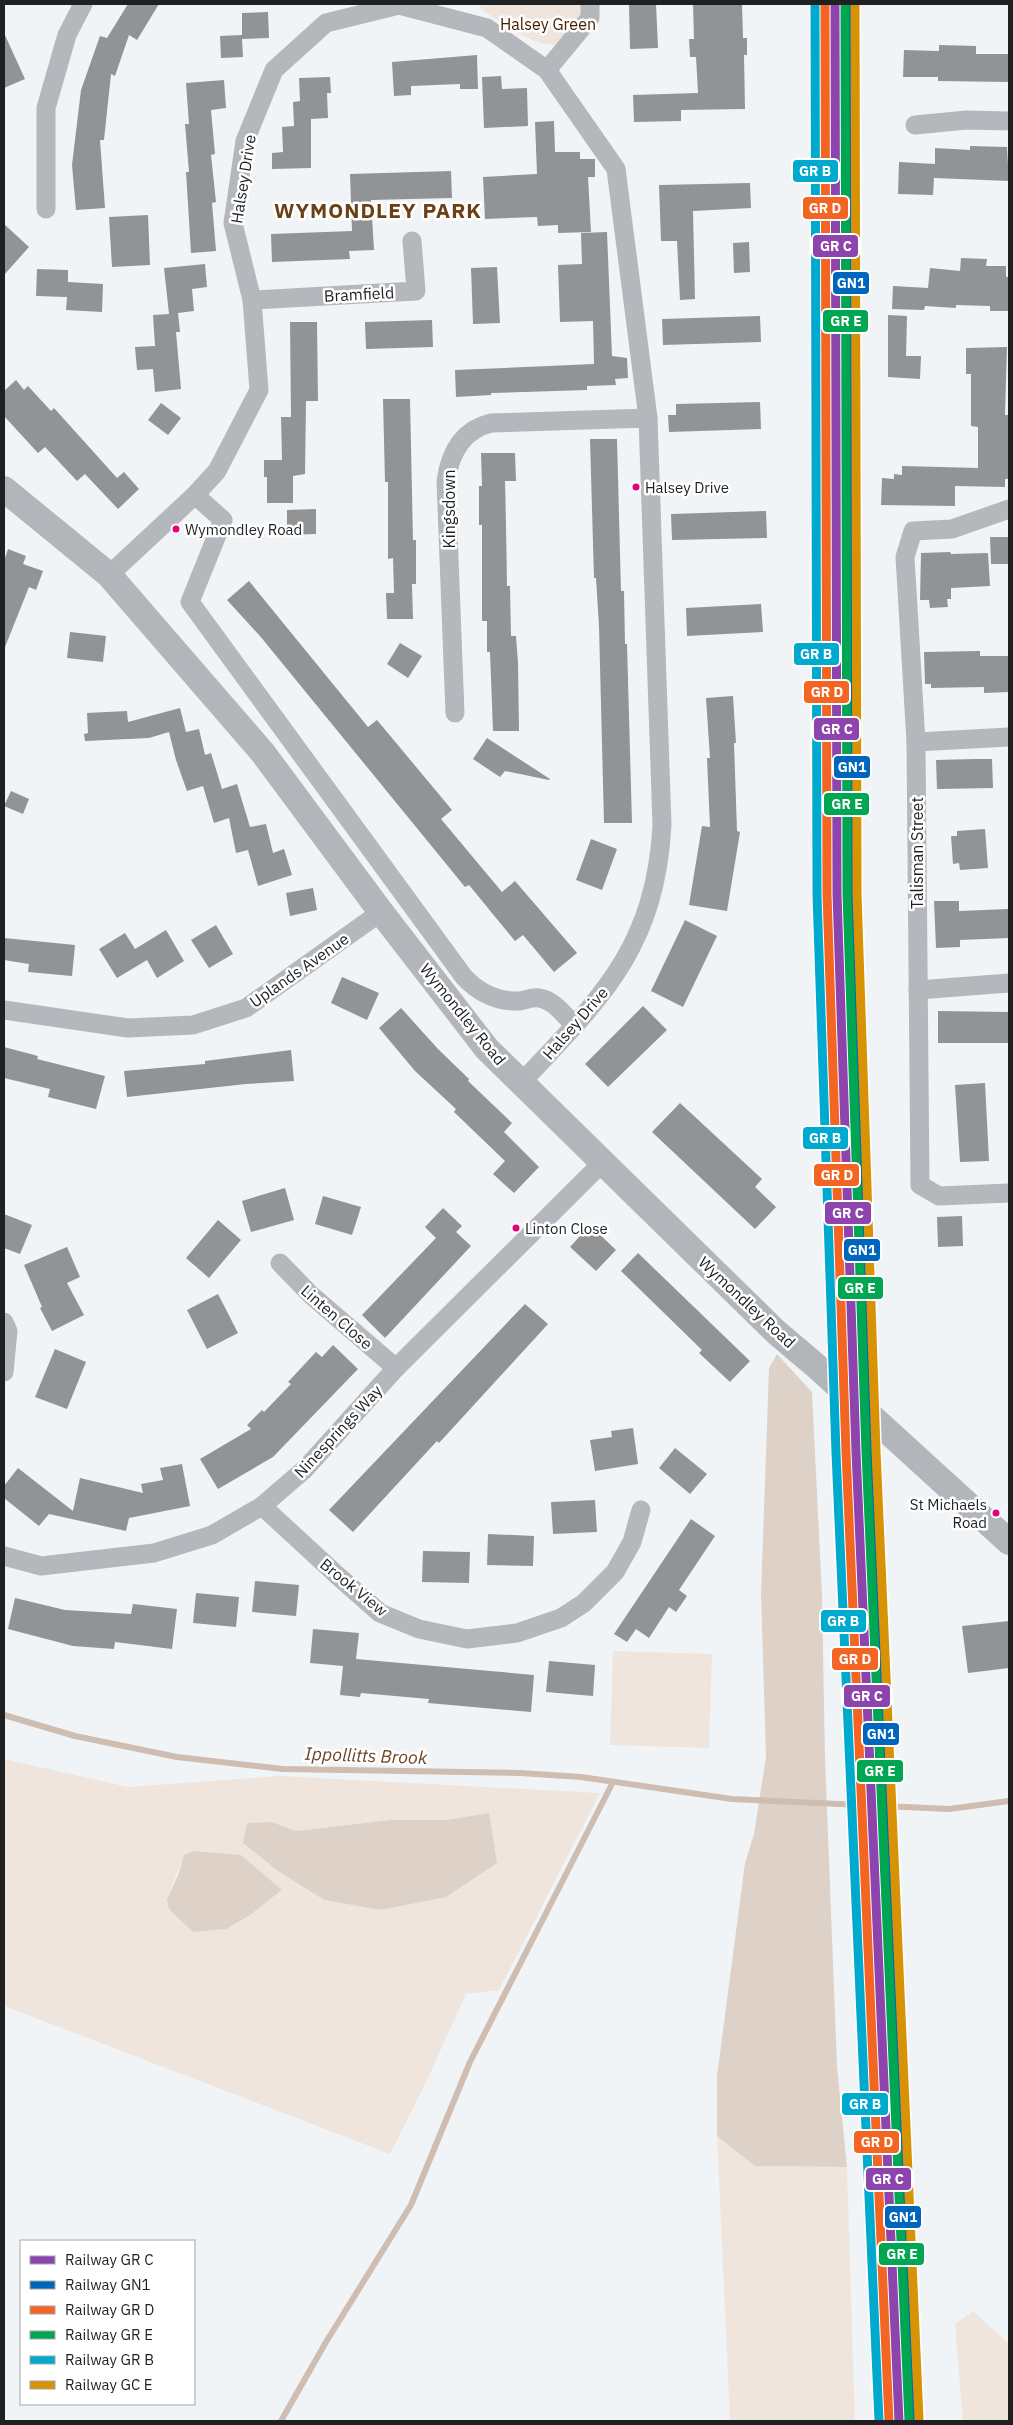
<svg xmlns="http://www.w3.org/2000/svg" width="1013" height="2425" viewBox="0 0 1013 2425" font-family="'IBM Plex Sans',sans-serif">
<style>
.green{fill:#efe5dd;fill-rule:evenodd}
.forest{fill:#ded2c8}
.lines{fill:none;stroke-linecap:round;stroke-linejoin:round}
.stream{stroke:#cebdb0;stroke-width:6}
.building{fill:#919395}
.street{stroke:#b4b7bb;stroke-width:19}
.secondary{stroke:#b2b6ba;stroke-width:26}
.rail-1-casing{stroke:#fff;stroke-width:12}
.rail-2-casing{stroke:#fff;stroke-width:12}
.rail-3-casing{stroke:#fff;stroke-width:12}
.rail-4-casing{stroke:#fff;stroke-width:12}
.rail-5-casing{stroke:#fff;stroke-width:12}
.rail-6-casing{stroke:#fff;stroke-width:12}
.rail-1{stroke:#8e44ad;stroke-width:9}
.rail-2{stroke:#0065bd;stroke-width:9}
.rail-3{stroke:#f26522;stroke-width:9}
.rail-4{stroke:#00a651;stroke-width:9}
.rail-5{stroke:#00a9ce;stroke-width:9}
.rail-6{stroke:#d79205;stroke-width:9}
.bus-dot{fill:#e5007d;stroke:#fff;stroke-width:2}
.labels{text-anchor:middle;stroke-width:5;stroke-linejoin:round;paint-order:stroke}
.bus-label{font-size:15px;fill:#1f2022;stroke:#fff;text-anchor:start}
.park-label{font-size:16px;fill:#432100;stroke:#fff}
.street-label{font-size:16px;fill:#1f2022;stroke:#fff}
.water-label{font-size:18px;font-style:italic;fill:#6a4523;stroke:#fff}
.district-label{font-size:21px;font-weight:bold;letter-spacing:1px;fill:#6a4016;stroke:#fff}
.line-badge{stroke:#fff;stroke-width:2}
.badge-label{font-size:14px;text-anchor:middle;font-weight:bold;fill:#fff}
</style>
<rect width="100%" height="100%" fill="#f1f4f7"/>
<!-- green -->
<g class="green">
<path d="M482,4H585L584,14L556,45C531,46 501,22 479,8Z"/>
<path d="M613,1651L712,1654L709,1748L610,1745Z"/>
<path d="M4,1759L128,1787L280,1776L600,1793L499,1990L466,1994L428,2078L390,2154L4,2006ZM489,1813L446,1896L380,1910L324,1900L278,1871L243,1843L272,1822L296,1831L390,1820H446ZM184,1855H241L282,1890L250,1915L167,1899Z"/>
<path d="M717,2136L756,2166L847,2167L855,2421H730Z"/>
<path d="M973,2311L1009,2344V2421H963L955,2324Z"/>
</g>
<!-- forest -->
<g class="forest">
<path d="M777,1354L812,1392L822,1595L825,1758L837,2066L847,2167L755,2166L717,2136V2076L745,1863L754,1834L766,1757L761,1594L769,1368Z"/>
<path d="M489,1813L497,1863L446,1897L380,1910L324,1900L278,1871L243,1843L247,1823L272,1822L296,1831L390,1820H446Z"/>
<path d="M194,1851L241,1855L282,1890L250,1915L226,1929L193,1932L169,1909L167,1899L178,1875L184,1855Z"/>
</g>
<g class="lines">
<!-- stream -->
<g class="stream">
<path d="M4,1715L75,1736L177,1757L283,1769L520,1773L581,1777L732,1799L949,1809L1009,1801"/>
<path d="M281,2421L326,2342L411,2205L470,2062L613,1782"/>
</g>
</g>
<!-- building -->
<g class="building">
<path d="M128,4H159L137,40L129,35L115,76L111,74L104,140H100L105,208L76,210L72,165L81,90L100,36L107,38Z"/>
<path d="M629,4H656L658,48L630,49Z"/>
<path d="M693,4H742L743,38H747V55H744L745,109L681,110V121L634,122L633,95L698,93L696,57H690L689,39H694Z"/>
<path d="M268,12L269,38L242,39L243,57L221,58L220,36L242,35V13Z"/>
<path d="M4,33L25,79L4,88Z"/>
<path d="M939,45L976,46V54H1009V82L938,81V77H903L904,50L939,51Z"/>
<path d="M477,55L478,89H460V84L411,86V95L394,96L392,62Z"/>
<path d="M501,76L502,89L527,88L528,126L484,128L482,77Z"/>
<path d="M330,77L331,93H327L328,118L311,119V168L272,169V153L283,152L282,127L294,126L293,102L300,101L299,78Z"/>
<path d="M224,80L226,108L211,110L215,154L211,155L216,202L212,203L216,251L191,253L186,172H189L185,124H189L186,83Z"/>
<path d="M554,121L555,152H580V159H595V177H588L591,232L558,233V225L538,226L537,217L485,219L483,177L537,174L535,122Z"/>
<path d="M970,146L1007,147L1009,181L934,178L933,195L898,194L899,162L935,164V148L970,150Z"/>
<path d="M451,171L452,198L371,200L374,250L349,251L350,259L272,262L271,234L352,231L350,174Z"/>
<path d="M750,183L751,208L693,211L695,299L680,300L677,241H661L659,185Z"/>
<path d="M148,215L150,265L112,267L109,217Z"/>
<path d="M4,224L29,247L4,275Z"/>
<path d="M607,232L612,356L627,358L628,378L615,379L616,385L587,386V390L491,393V395L456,397L455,370L594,364L593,321L560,322L558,265L582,264L581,233Z"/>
<path d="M749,242L750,272L734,273L733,243Z"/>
<path d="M961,258L987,259L986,266H1006V277H1009V311H990V306L956,305V308L925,306L924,310L892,309L893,286L928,288L930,268L960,271Z"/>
<path d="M205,264L207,287L192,289L194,311L178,313L180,332H176L181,389L155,392L153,369L137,370L135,347L155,346L153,315L169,314L164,268Z"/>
<path d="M497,267L500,323L473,324L471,268Z"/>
<path d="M37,269L68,270V282L103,284L102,312L66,310L67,297L36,296Z"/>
<path d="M888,315L907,316L906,356H921L920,379L888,377Z"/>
<path d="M760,316L761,342L663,345L662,319Z"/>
<path d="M432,320L433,347L366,349L365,322Z"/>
<path d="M290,322H317L318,401H306L305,474L293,476V503H267V477H264V460H282L281,417H291Z"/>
<path d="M1007,347L1005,415H1009V479H1005V487L955,486V506L881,505L882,478L894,479V474L902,475V466L978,468V427L971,426V374H966V348Z"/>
<path d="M16,380L24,390L28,386L51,411L54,408L117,478L124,472L139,489L118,509L85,474L77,481L45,447L38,453L4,416V391Z"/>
<path d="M383,399H410L413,540H416V584H412L413,619H387L386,593H394L393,558L388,559V482H385Z"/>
<path d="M760,402L761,429L669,432L668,415H676V404Z"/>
<path d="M161,403L181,418L168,435L148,420Z"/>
<path d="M590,439H617L621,591H624L625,644H627L632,823H604L599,626L596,578H594Z"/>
<path d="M481,453H515L516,481H505L506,525L507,586H510L511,636H516L518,663L519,731H493L490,652H487V621H482V525H479V486H482Z"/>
<path d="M316,509V534L287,535V510Z"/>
<path d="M766,511L767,538L672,540L671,514Z"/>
<path d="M990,537H1009V564H991Z"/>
<path d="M8,549L26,556L23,564L43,571L36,590L29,587L5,647L4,561Z"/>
<path d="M950,552L951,554L988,553L990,586L951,588V599H947L948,607L930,608L929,600H920L921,553Z"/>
<path d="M249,581L368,727L377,720L452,810L441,819L502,892L515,881L577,953L554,972L523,935L515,941L469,885L465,887L260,636L227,600Z"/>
<path d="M761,604L763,632L687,636L686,608Z"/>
<path d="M70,632L106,636L103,662L67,658Z"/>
<path d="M400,643L422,656L408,678L387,664Z"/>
<path d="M980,651V656H1009V692L984,693V687L931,688V684H925L924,652Z"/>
<path d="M733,696L736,743H734L737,831L740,832L727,911L689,905L702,826L710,827L707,758H710L706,698Z"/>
<path d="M180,708L186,732L199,729L205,755L211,753L222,789L237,784L250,827L266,824L273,853L284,849L292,875L258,886L248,850L236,853L229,818L214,823L203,786L187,791L176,760L169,732L149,738L85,741L84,734L88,733L87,713L127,711L128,722Z"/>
<path d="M487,738L550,779L549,780L505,771L500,777L473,759Z"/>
<path d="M974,759H992L993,788L937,789L936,760Z"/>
<path d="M11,791L29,799L23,814L4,806Z"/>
<path d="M985,829L988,868L960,870L959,863L953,864L951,836H957V831Z"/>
<path d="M591,839L617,849L602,890L576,880Z"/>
<path d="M313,888L317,910L290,916L286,893Z"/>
<path d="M934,901H959V911L1009,909V938L960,940V947L936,948Z"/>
<path d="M685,920L717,936L683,1007L651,991Z"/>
<path d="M216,925L233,954L209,968L191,940Z"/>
<path d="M166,930L184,961L157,978L147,960L117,978L99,949L125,933L135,949Z"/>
<path d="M4,938L75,945L72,976L28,972L29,964L4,960Z"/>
<path d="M342,977L379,993L367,1020L331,1003Z"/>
<path d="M643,1006L667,1030L608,1087L585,1064Z"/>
<path d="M401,1008L438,1049L469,1079L468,1081L512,1123L504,1132L539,1167L514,1193L493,1174L505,1161L454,1112L456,1109L415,1071L379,1028Z"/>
<path d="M938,1011L1009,1012V1043H938Z"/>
<path d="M4,1047L38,1056L37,1059L105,1076L96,1109L48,1097L50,1089L4,1078Z"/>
<path d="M291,1050L294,1081L246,1084L127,1097L124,1071L205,1064V1061Z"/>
<path d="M985,1083L989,1161L960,1162L955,1085Z"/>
<path d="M680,1103L762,1179L755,1187L776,1207L755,1229L652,1132Z"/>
<path d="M285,1188L294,1220L251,1232L242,1201Z"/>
<path d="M323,1196L361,1207L352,1235L315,1224Z"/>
<path d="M443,1208L462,1226L456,1232L471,1246L385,1338L362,1315L436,1238L425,1227Z"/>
<path d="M4,1214L32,1225L20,1254L4,1248Z"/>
<path d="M962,1216L963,1246L938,1247L937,1217Z"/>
<path d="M218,1220L241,1240L209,1278L186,1258Z"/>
<path d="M590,1225L616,1250L596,1271L570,1247Z"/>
<path d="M67,1247L80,1277L67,1283L84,1315L52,1331L40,1308L42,1307L24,1265Z"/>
<path d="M638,1253L750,1361L730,1382L699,1353L702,1350L621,1271Z"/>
<path d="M218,1294L238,1333L207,1349L187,1310Z"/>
<path d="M525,1304L548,1324L439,1443L437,1441L353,1532L329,1510Z"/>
<path d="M333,1345L358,1369L273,1457L218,1489L200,1459L251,1429L247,1425L262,1410L264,1412L291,1384L288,1382L316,1352L322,1357Z"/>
<path d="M55,1349L86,1362L67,1409L35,1397Z"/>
<path d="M633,1428L638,1464L595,1471L590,1440L612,1437L611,1431Z"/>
<path d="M675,1448L707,1474L690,1494L659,1468Z"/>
<path d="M182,1464L190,1506L129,1518L126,1531L49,1514L39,1526L4,1498V1486L18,1468L73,1511L80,1478L143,1493L141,1484L163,1480L160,1468Z"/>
<path d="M595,1500L597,1532L553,1534L551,1502Z"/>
<path d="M691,1519L715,1536L679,1590L687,1596L676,1612L669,1607L649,1638L636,1629L627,1642L614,1634Z"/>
<path d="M488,1534L534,1536L533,1566L487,1565Z"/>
<path d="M423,1551L470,1552L469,1583L422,1582Z"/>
<path d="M255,1581L299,1585L296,1616L252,1612Z"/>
<path d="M196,1593L239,1597L236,1627L193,1623Z"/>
<path d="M15,1598L65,1610L131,1614L133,1604L177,1609L172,1649L115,1642L114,1649L73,1646L8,1629Z"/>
<path d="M1009,1621V1668L968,1673L962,1626Z"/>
<path d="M313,1629L359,1633L356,1659L534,1675L531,1712L428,1703L429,1699L361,1693L360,1697L340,1695L343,1666L310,1663Z"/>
<path d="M549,1661L595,1665L593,1696L546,1692Z"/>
</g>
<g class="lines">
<!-- street -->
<g class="street">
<path d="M547,70L590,18V4"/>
<path d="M915,125L967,120L1009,121"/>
<path d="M46,209V108L67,35L83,4"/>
<path d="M252,300L416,291L412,241"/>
<path d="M195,495L223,520L190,602L464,977C479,993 497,1002 520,1001C526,1000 532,997 539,998C554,1000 565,1016 575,1026"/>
<path d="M1009,509L952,529L913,531L905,557L916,742L920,1185L939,1196L1009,1193"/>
<path d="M109,575L195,495L217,471L259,390L252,300L233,223L245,141L274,70L326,23L399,5L487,28L547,70L616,169L648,418L662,825C655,949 601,998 521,1083"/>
<path d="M455,713L446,481C450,453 462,430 491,423L648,418"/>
<path d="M916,742L1009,737"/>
<path d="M918,990L1009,983"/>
<path d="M4,1010L128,1028L193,1025L246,1008L381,912"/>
<path d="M280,1263L311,1295L396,1368"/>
<path d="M4,1322L8,1331L4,1372"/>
<path d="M262,1506L338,1576L380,1613L419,1629L467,1639L517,1633L561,1618L584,1603L615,1572L632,1542L641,1510"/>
<path d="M4,1556L41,1566L154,1553L212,1535L262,1506L305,1469L396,1368L602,1163"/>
</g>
<!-- secondary -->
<path class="secondary" d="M4,489L109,575L263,753L381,912L487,1049L776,1332L815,1365L1009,1542"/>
<!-- rail-1 casing -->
<g class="rail-1-casing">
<path id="rail-1" d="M835,4L837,894L856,1452L899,2421"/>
</g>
<!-- rail-2 casing -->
<g class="rail-2-casing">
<path id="rail-2" d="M850,4L852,913L868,1449L912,2421"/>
</g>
<!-- rail-3 casing -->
<g class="rail-3-casing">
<path id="rail-3" d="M825,4L827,894L846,1452L889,2421"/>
</g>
<!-- rail-4 casing -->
<g class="rail-4-casing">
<path id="rail-4" d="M845,4L847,894L866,1452L909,2421"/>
</g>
<!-- rail-5 casing -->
<g class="rail-5-casing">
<path id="rail-5" d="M815,4L817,895L836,1453L879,2421"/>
</g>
<!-- rail-6 casing -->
<g class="rail-6-casing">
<path id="rail-6" d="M855,4L857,894L876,1451L919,2420"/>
</g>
<!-- rail-1 -->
<use href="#rail-1" class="rail-1"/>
<!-- rail-2 -->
<use href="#rail-2" class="rail-2"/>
<!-- rail-3 -->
<use href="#rail-3" class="rail-3"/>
<!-- rail-4 -->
<use href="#rail-4" class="rail-4"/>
<!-- rail-5 -->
<use href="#rail-5" class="rail-5"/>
<!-- rail-6 -->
<use href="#rail-6" class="rail-6"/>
</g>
<!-- markers -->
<g class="bus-dot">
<circle cx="636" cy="487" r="4.5"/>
<circle cx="176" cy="529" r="4.5"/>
<circle cx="516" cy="1228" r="4.5"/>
<circle cx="996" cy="1513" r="4.5"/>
</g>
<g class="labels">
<!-- bus labels -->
<g class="bus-label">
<text x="645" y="493">Halsey Drive</text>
<text x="185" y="535">Wymondley Road</text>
<text x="525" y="1234">Linton Close</text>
<text x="987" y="1510" text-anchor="end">St Michaels<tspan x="987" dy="18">Road</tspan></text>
</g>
<!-- park labels -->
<g class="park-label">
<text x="548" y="30">Halsey Green</text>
</g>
<!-- street labels -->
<g class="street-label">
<text transform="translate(243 179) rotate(-81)" y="6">Halsey Drive</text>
<text transform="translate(359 294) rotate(-3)" y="6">Bramfield</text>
<text transform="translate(449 509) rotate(-90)" y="6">Kingsdown</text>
<text transform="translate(917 853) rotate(-90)" y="6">Talisman Street</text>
<text transform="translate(299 970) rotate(-35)" y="6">Uplands Avenue</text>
<text transform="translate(463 1014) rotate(51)" y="6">Wymondley Road</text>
<text transform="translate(575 1023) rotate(-49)" y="6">Halsey Drive</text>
<text transform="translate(747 1302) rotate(43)" y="6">Wymondley Road</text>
<text transform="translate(337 1317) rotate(41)" y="6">Linten Close</text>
<text transform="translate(338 1431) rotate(-47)" y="6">Ninesprings Way</text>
<text transform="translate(354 1587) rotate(39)" y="6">Brook View</text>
</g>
<!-- water labels -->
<g class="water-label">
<text transform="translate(366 1756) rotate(2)" y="6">Ippollitts Brook</text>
</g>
<!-- district labels -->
<g class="district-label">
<text x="378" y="218">WYMONDLEY PARK</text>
</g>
</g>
<g class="line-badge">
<rect x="792" y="159" width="47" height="24" rx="5" fill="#00a9ce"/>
<rect x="802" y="196" width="47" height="24" rx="5" fill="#f26522"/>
<rect x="812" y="234" width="47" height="24" rx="5" fill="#8e44ad"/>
<rect x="832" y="271" width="38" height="24" rx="5" fill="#0065bd"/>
<rect x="822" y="309" width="47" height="24" rx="5" fill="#00a651"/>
<rect x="793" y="642" width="47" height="24" rx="5" fill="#00a9ce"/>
<rect x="803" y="680" width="47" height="24" rx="5" fill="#f26522"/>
<rect x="813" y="717" width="47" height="24" rx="5" fill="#8e44ad"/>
<rect x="833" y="755" width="38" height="24" rx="5" fill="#0065bd"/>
<rect x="823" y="792" width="47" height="24" rx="5" fill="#00a651"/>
<rect x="802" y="1126" width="47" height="24" rx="5" fill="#00a9ce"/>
<rect x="813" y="1163" width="47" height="24" rx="5" fill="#f26522"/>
<rect x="824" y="1201" width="48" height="24" rx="5" fill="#8e44ad"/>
<rect x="843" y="1238" width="38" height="24" rx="5" fill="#0065bd"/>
<rect x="837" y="1276" width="47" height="24" rx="5" fill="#00a651"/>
<rect x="820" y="1609" width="47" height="24" rx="5" fill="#00a9ce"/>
<rect x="831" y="1647" width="48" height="24" rx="5" fill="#f26522"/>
<rect x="843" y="1684" width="48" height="24" rx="5" fill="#8e44ad"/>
<rect x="862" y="1722" width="38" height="24" rx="5" fill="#0065bd"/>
<rect x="856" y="1759" width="48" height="24" rx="5" fill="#00a651"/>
<rect x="841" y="2092" width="48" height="24" rx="5" fill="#00a9ce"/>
<rect x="853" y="2130" width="47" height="24" rx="5" fill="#f26522"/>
<rect x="865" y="2167" width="47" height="24" rx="5" fill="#8e44ad"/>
<rect x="884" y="2205" width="38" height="24" rx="5" fill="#0065bd"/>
<rect x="878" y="2242" width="47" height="24" rx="5" fill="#00a651"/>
</g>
<g class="badge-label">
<text x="815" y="176">GR B</text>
<text x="825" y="213">GR D</text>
<text x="836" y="251">GR C</text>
<text x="851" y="288">GN1</text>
<text x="846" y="326">GR E</text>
<text x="816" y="659">GR B</text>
<text x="827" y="697">GR D</text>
<text x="837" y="734">GR C</text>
<text x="852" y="772">GN1</text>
<text x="847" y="809">GR E</text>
<text x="825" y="1143">GR B</text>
<text x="837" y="1180">GR D</text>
<text x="848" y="1218">GR C</text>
<text x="862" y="1255">GN1</text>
<text x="860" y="1293">GR E</text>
<text x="843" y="1626">GR B</text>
<text x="855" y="1664">GR D</text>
<text x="867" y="1701">GR C</text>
<text x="881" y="1739">GN1</text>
<text x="880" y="1776">GR E</text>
<text x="865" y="2109">GR B</text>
<text x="877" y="2147">GR D</text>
<text x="888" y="2184">GR C</text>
<text x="903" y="2222">GN1</text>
<text x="902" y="2259">GR E</text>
</g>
<!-- border -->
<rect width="1013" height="2425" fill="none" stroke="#1f2022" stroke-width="10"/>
<!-- legend -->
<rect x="20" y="2240" width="175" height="165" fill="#ffffff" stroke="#a5a6a7"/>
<rect x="30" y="2256" width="25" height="8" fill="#8e44ad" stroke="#a5a6a7"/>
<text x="65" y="2265" font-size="15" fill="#1f2022">Railway GR C</text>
<rect x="30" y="2281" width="25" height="8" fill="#0065bd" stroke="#a5a6a7"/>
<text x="65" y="2290" font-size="15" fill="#1f2022">Railway GN1</text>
<rect x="30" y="2306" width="25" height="8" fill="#f26522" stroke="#a5a6a7"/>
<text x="65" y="2315" font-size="15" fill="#1f2022">Railway GR D</text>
<rect x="30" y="2331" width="25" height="8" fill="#00a651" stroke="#a5a6a7"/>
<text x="65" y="2340" font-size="15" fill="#1f2022">Railway GR E</text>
<rect x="30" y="2356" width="25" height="8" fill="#00a9ce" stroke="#a5a6a7"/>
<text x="65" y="2365" font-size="15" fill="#1f2022">Railway GR B</text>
<rect x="30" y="2381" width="25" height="8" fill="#d79205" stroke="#a5a6a7"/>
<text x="65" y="2390" font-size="15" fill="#1f2022">Railway GC E</text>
</svg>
